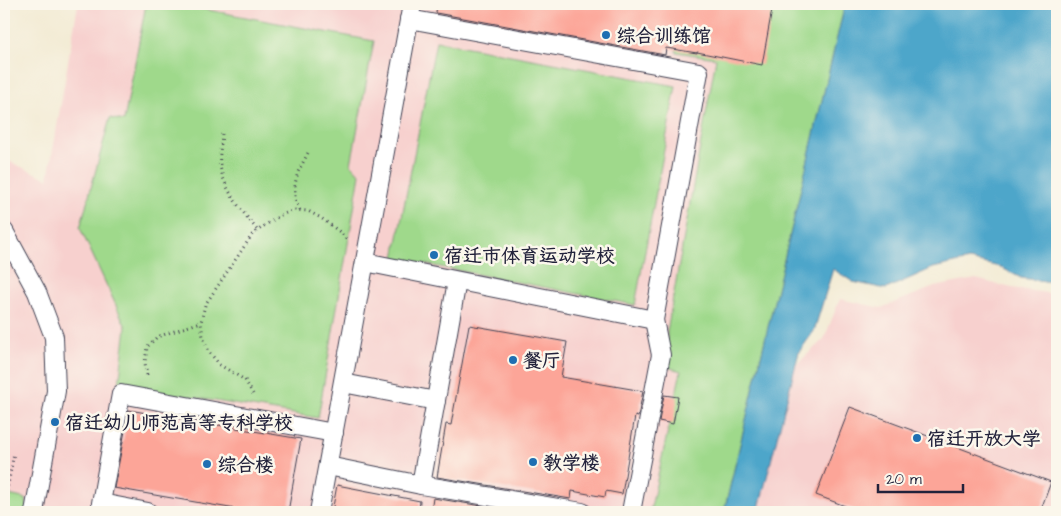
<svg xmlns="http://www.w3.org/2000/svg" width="1061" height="516" viewBox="0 0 1061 516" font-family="'Architects Daughter','LXGW WenKai TC',sans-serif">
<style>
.built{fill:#f7d0ce}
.green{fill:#9fd98b;stroke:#607e63}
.water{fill:#4da6ca;stroke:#386482}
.building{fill:#fca598}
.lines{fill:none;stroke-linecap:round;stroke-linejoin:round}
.service-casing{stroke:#414052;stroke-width:20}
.path{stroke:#414052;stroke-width:3;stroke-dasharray:1 4;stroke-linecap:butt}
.service{stroke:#fff;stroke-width:18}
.poi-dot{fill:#1f6fb2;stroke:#fbf7ec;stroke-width:2}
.labels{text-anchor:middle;stroke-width:5;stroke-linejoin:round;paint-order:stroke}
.poi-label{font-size:19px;font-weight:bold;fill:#22223b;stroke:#fbf7ec;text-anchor:start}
</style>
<rect width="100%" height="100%" fill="#fbf7ec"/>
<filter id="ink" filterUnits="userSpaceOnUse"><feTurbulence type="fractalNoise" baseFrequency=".02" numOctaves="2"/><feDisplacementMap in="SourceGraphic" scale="10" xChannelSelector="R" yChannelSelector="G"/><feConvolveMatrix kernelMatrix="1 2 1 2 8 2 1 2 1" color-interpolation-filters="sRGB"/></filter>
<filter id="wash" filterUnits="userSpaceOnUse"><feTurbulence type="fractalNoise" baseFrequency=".0096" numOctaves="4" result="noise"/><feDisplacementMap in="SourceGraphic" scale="20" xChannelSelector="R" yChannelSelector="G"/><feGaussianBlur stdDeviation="1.12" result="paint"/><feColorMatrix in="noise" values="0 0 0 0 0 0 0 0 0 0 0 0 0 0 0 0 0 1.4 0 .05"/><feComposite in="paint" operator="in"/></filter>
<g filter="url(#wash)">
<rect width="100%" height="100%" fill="#f3ebd4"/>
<!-- built -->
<g class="built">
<path d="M78,4H844L723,512H4V159L48,179Z"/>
<path d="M976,279L1012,288L1054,294L1057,289V512H758L796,365L824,339L840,299L881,308L934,287Z"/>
</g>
<!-- green -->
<g class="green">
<path d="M146,4H176L374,41L351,164L360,174L318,418L119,385L126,327L80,228L110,118L124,121Z"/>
<path d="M683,4H845L724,512H650L681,371L667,367V331L716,58L676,52Z"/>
<path d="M436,41L676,86L635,305L394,258Z"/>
<path d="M4,494L18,497L26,499L28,509V512H4Z"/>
</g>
<!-- water -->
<path class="water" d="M845,4H1057V252L1052,282L1021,278L1000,267L969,260L933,268L886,289L853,282L833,269L814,331L799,352L758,512H724Z"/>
<g id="blocks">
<!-- building -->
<g class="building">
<path d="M437,4H773L762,65L697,52V53L666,48L665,55L436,13Z"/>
<path d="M469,325L567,342L561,377L643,391L638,417L635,416L622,494L606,491L605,497L572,491L571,499L437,477L446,424L451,425Z"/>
<path d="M664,395L678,397L673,424L659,421Z"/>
<path d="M850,407L1051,482L1040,512H861L816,495Z"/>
<path d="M129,410L301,439L288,512H253L114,488Z"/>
<path d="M337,485L420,501L419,512H332Z"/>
<path d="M433,498L519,512H431Z"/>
</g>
</g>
</g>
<g filter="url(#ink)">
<use href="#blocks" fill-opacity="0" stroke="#414052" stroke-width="1"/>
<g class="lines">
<!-- service casing -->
<g class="service-casing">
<g id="service">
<path d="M409,19L699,72L654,320L661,355L631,512"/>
<path d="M4,231L37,292L54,337L56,391L34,512"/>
<path d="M365,262L654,320"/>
<path d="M343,383L436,401"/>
<path d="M328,466L421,485L582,512"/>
<path d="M421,485L457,281"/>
<path d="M148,512L101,503L121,394L334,433"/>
<path d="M319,512L412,4"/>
</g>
</g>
<!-- path -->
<g class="path">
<path d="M222,134C221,146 218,159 221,170C226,193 244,213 258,231"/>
<path d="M300,210L295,200V184L298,172L309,151"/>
<path d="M147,375L145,363L147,347L157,337L201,322"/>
<path d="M253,394L245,380L220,365L209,352L203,337L201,322L205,305L252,235L264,226L281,215L294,210L308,211L321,218L340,232L346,239"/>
<path d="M4,506L14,453"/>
</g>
<!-- service -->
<use href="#service" class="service"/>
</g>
</g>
<!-- markers -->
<g class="poi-dot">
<circle cx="606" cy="35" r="5"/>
<circle cx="434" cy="255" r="5"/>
<circle cx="513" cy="360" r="5"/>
<circle cx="55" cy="422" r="5"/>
<circle cx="917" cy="438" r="5"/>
<circle cx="533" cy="462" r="5"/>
<circle cx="207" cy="464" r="5"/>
</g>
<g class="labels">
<!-- poi labels -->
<g class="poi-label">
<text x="616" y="42">综合训练馆</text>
<text x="444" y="262">宿迁市体育运动学校</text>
<text x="523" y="367">餐厅</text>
<text x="65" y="429">宿迁幼儿师范高等专科学校</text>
<text x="927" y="445">宿迁开放大学</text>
<text x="543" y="469">教学楼</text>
<text x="217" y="471">综合楼</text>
</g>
</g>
<!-- margin -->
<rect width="1061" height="516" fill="none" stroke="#fbf7ec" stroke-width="20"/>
<!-- scale -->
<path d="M878 484v8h85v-8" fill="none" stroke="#22223b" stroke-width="2.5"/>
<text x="886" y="484" font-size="15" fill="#22223b" stroke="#fbf7ec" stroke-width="4" paint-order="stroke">20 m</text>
</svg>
